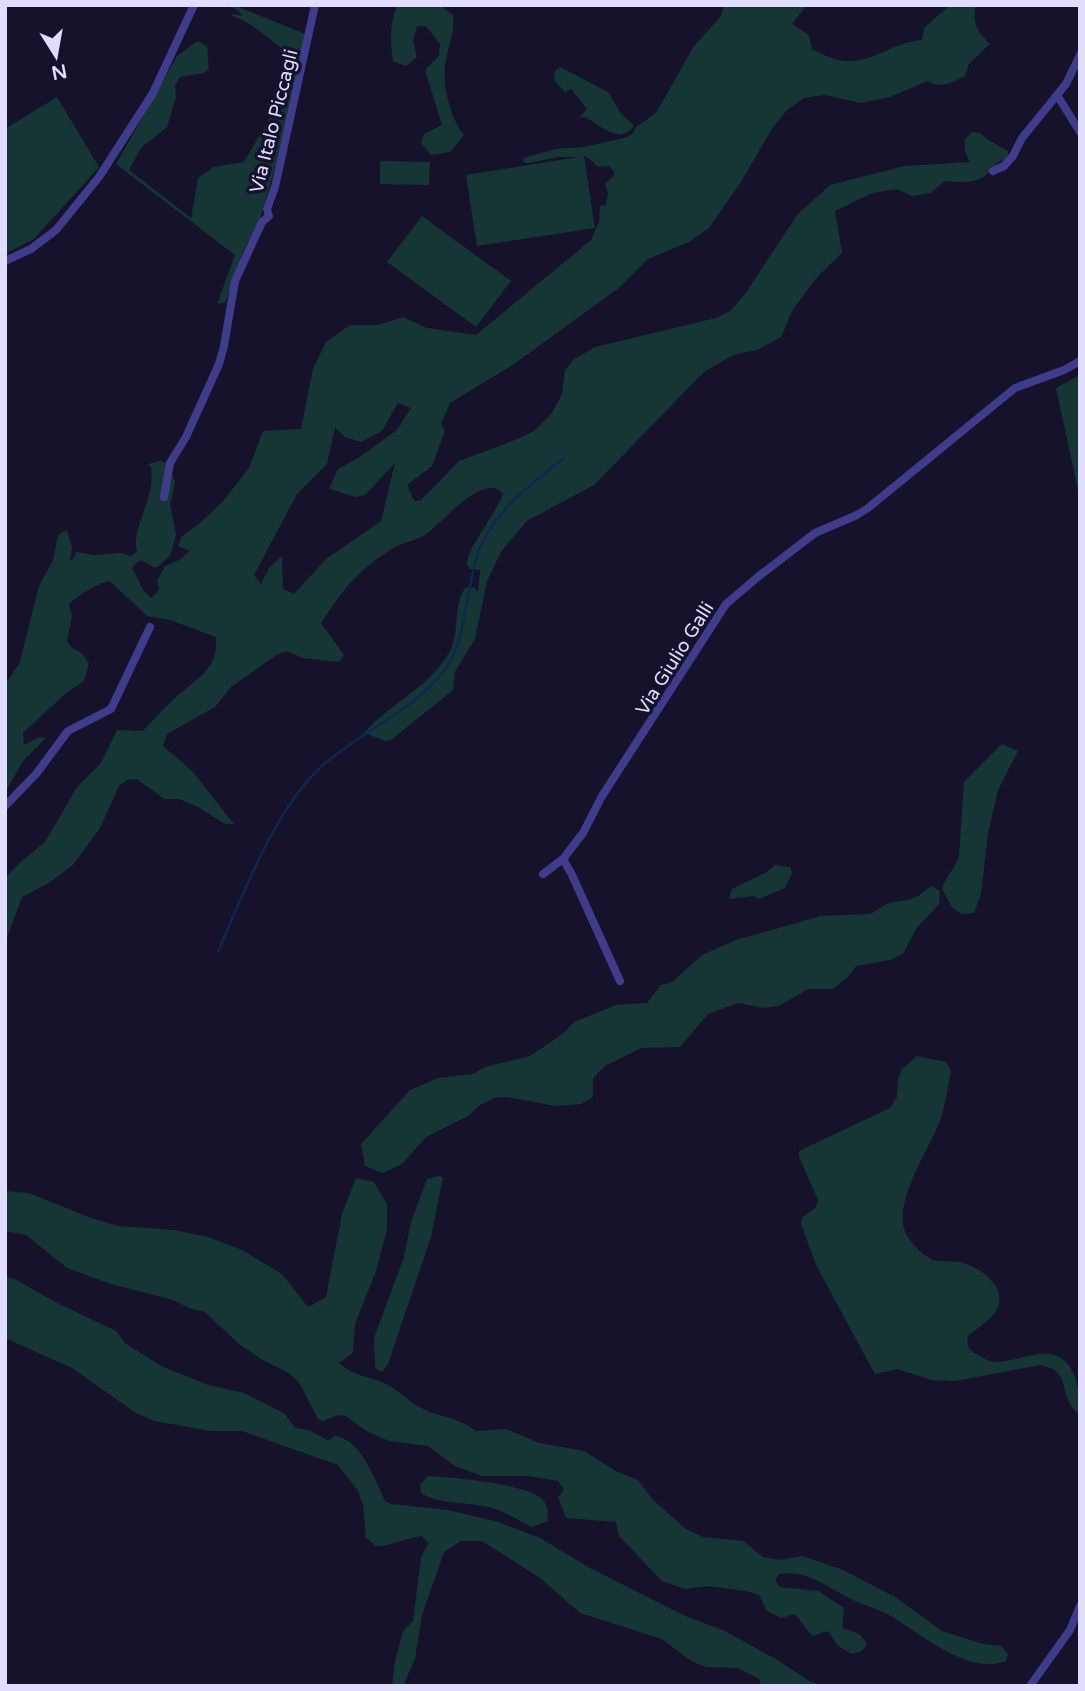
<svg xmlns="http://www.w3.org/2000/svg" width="1085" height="1691" viewBox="0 0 1085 1691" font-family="'Varela Round',sans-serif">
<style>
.green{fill:#153635;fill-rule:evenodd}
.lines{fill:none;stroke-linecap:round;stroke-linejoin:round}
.stream{stroke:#0e2750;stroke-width:2.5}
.minor{stroke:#3f3d8b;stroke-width:8}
.labels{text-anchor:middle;stroke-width:7;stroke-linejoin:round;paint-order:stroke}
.street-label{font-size:19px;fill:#e1ddff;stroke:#16122c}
</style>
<rect width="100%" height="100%" fill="#16122c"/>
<!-- green -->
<g class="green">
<path d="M222,5H234L305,34L300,60C276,48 258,24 232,16L233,14L243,16L236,9Z"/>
<path d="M398,5H439L453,15C455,30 449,45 446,60C441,82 450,118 464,135L450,152L431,155L421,143L424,134L442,125L425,70L439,56L440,44L426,26H417L413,41L417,57L406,66L393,61C390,42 389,22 398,5Z"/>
<path d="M724,5H807L792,24L809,35L812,50C821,53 830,58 839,60C868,67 894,41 922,40L924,28L950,5H976C971,22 978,32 990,44L969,64L965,76C951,83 942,89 927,81L890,97L861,103L824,95L804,98L787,110L773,127L741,182L709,228L689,242L648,259L620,287L601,301L514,364L450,403L441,424L445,431L432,466L407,485L414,501L421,500L459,461L515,440L534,431L551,414L562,394L565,371L573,360L595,347L716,318L730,311L745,294L797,215L830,185L904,166L970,162L965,151V139L972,132L980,133L987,139L1008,151V159C991,163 996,167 985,176C973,184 959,182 945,181L930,193L912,196L897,189L872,193L835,211L842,253L818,276L793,309L781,337L757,350L733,355L704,372L594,485L527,521L502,550L487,581L475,639L455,672L453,690L391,740L386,741L364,733C390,703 431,687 450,651C460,632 453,605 465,588L474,587L478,592L480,570L470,569L467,565C467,547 495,516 503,494C483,470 441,525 425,535C414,541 401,543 390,550C378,558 363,569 353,580C340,593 331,609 321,623L344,655L339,662L302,658L286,651L275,656L231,687L215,707L167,734L163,746L192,771L234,824H225L198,807L179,799H164L137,779L127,780L119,786L100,828L73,865L49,883L22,897L5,943V878L23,860L45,842L77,787L101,763L117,730L143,731C153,720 163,709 174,699C195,679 219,671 216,637L170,620L147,616L110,581C98,583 79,595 69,604L72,616L67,641L72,648L82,653L89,664L84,681L65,694L23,733L24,745L40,737L46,738L23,761L5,793V685L20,662L39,586L53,560L58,535L67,530L72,548L70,560L72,561L76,552L94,555L120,553L131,556L137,552C130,529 156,499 151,467L148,464L160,461L167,463L175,482L170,504L176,535L170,556L156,568L140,560L132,567L143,590L151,598L159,590L157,581L165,566L179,560L190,551L178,546L182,536L199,524L224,500L249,468L263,431L301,429L313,369L326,342L350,325H378L403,317L427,328L476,335L591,240L599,222L600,206L606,205L608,193L605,184L614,175V171L609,166L598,167L591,160L584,156L595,228L477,246L466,175L579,157H559L528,163L523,162V158L556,149L584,147L611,141L628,137L633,133L636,127L656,113L694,46L721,16ZM398,403L411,408L397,430L358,458L338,469L329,489L356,497L365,495L395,463L381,521L326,559L294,594L283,589L282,556L269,568L261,584L254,575L297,494L327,464L335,428L345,437L361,442L382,431Z"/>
<path d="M196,42H200L207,46L209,69L204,73L180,77L175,86L176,97L167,127L141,148L129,170L191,218L198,178L214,167L244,162L272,114L279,112L290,62H299L274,171L260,219L244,250L225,303L217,304L235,255L116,164L177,56Z"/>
<path d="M560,67L608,92L621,114L634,126C620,145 601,126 585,117H580L587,109L571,89L565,92L555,81L554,72Z"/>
<path d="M57,97L99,167L34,239L5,254V129Z"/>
<path d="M380,161L430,162L429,185L380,184Z"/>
<path d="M422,216L511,281L476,327L387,262Z"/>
<path d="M1080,375V499L1056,388Z"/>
<path d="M1002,744L1018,751L998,790L988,834L981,894L974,913L961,914L952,907L942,889C946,875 955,870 959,856L964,782Z"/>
<path d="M775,865L790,867L792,873L785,888L759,899L754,896L729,899L732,889L767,872Z"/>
<path d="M931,886L940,891L939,904L916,929L903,954L890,960L856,966L848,977L833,989H808L779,1006L764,1008L738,1003L708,1014L680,1047L641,1048L605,1066L593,1078V1097L581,1104L556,1106L506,1097L494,1098L480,1105L468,1116L426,1137L402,1164L383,1173L365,1166L361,1144L410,1090L438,1078L473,1074L485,1067L530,1056L564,1033L574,1022L616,1005L647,1003L661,985L672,982L702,955L736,940L821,916L870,914L888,903L908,900L918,896Z"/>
<path d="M917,1056L946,1062L951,1070C948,1085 946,1102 941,1118C931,1148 891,1202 906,1234C911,1243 923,1256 933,1260C941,1262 952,1261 960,1262C982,1267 1013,1291 993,1315C986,1323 976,1329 968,1336C966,1344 968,1350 976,1354C982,1357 988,1362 996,1362C1009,1362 1025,1356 1038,1354C1075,1349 1080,1387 1080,1415C1076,1411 1071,1407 1069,1402C1060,1382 1067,1370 1040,1365L955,1381L931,1380L898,1369L875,1374L816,1265L801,1224L802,1218L816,1207L818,1200L799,1157V1151L890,1108L897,1097L898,1079L902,1069Z"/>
<path d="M439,1176L443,1178L431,1237L388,1364L382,1372L375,1368L374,1338L404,1257L411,1222L427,1179Z"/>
<path d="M356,1178L374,1182L387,1204V1229L376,1271L355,1324L353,1353L339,1363C355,1377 365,1375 384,1383C395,1388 405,1398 416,1405C435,1417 459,1417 476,1431L506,1429L539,1443L584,1451L616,1471L638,1480L652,1499L686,1529L703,1537L743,1541L763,1557L779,1560L802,1556L843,1570L895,1597L942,1631L983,1644L1001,1646L1008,1654L1006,1661C968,1676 920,1633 889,1615C877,1608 862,1605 849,1598C825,1586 807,1570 779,1574L775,1580L780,1587L818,1591L844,1608L842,1628C854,1632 862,1632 867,1645L862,1651L852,1654L838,1646L828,1631L812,1636L795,1614L781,1618L767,1611L759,1595L746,1591L708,1586L685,1589L662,1581L619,1536L616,1522L566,1518L558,1497L564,1490L558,1481L529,1476H482L455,1466L428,1446L389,1441L368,1432L346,1416L337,1415L323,1421L318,1419L299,1382L287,1372L261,1359L239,1344L205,1312L189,1308L173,1300L111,1284L67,1268L26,1235L5,1231V1191L29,1193L91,1218L118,1226L174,1230L208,1237L242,1250L282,1274L308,1307L326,1297L342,1214Z"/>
<path d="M5,1277L15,1279L55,1302L116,1331L126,1344L163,1367L209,1385L244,1393L285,1414L295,1428L309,1430L329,1441L334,1436C360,1437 376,1481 385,1501L391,1504L448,1510L498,1522L540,1538L590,1568L683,1615L725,1631L774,1658L811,1682L829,1686H762L759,1679L738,1668L706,1667L691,1661L662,1639L580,1613L540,1578L482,1541H461L444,1552L422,1615L415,1659L403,1686H392L395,1661L403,1631L413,1621L421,1558L428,1543L422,1536C406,1538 392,1546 376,1546L366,1538L363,1504L357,1489L338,1465L242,1431H211L154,1421L136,1413L72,1368L5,1338Z"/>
<path d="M428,1476C449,1477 531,1484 543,1500C548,1506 548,1513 548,1521L532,1527C519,1521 506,1512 492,1508C468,1501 442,1506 421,1493L420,1485Z"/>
</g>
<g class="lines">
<!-- stream -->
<path class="stream" d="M218,952C243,894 275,809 321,767C359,732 415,711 446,668C461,647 463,618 469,593C472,578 474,560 481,546C497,510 533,482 564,458"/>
<!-- minor -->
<g class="minor">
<path d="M1057,95L1080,132"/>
<path d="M993,171L1004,166L1013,156L1022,138L1066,84L1080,55"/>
<path d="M5,261L31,249L56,230L99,177L153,93L194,5"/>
<path d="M164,497L170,463L186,437L219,364L224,346L235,281L262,222L269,216L267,209L275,187L315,5"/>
<path d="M5,806L36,774L68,731L111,709L150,627"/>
<path d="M563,859L572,875L620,981"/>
<path d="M543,874L563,859L583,833L602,796L726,604L759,576L815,533L857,515L868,508L1015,388L1064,370L1080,361"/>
<path d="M1030,1686L1070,1630L1080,1606"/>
</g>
</g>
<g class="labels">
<!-- street labels -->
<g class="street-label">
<text transform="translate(273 121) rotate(-76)" y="7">Via Italo Piccagli</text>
<text transform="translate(674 658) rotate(-58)" y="7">Via Giulio Galli</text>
</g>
</g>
<!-- border -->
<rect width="1085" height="1691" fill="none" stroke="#e1ddff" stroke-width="14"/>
<!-- north arrow -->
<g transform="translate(56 56) rotate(169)" stroke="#16122c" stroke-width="5" paint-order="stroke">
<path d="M0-5L12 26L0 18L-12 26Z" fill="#e1ddff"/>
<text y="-10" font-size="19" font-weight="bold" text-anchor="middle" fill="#e1ddff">N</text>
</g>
</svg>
